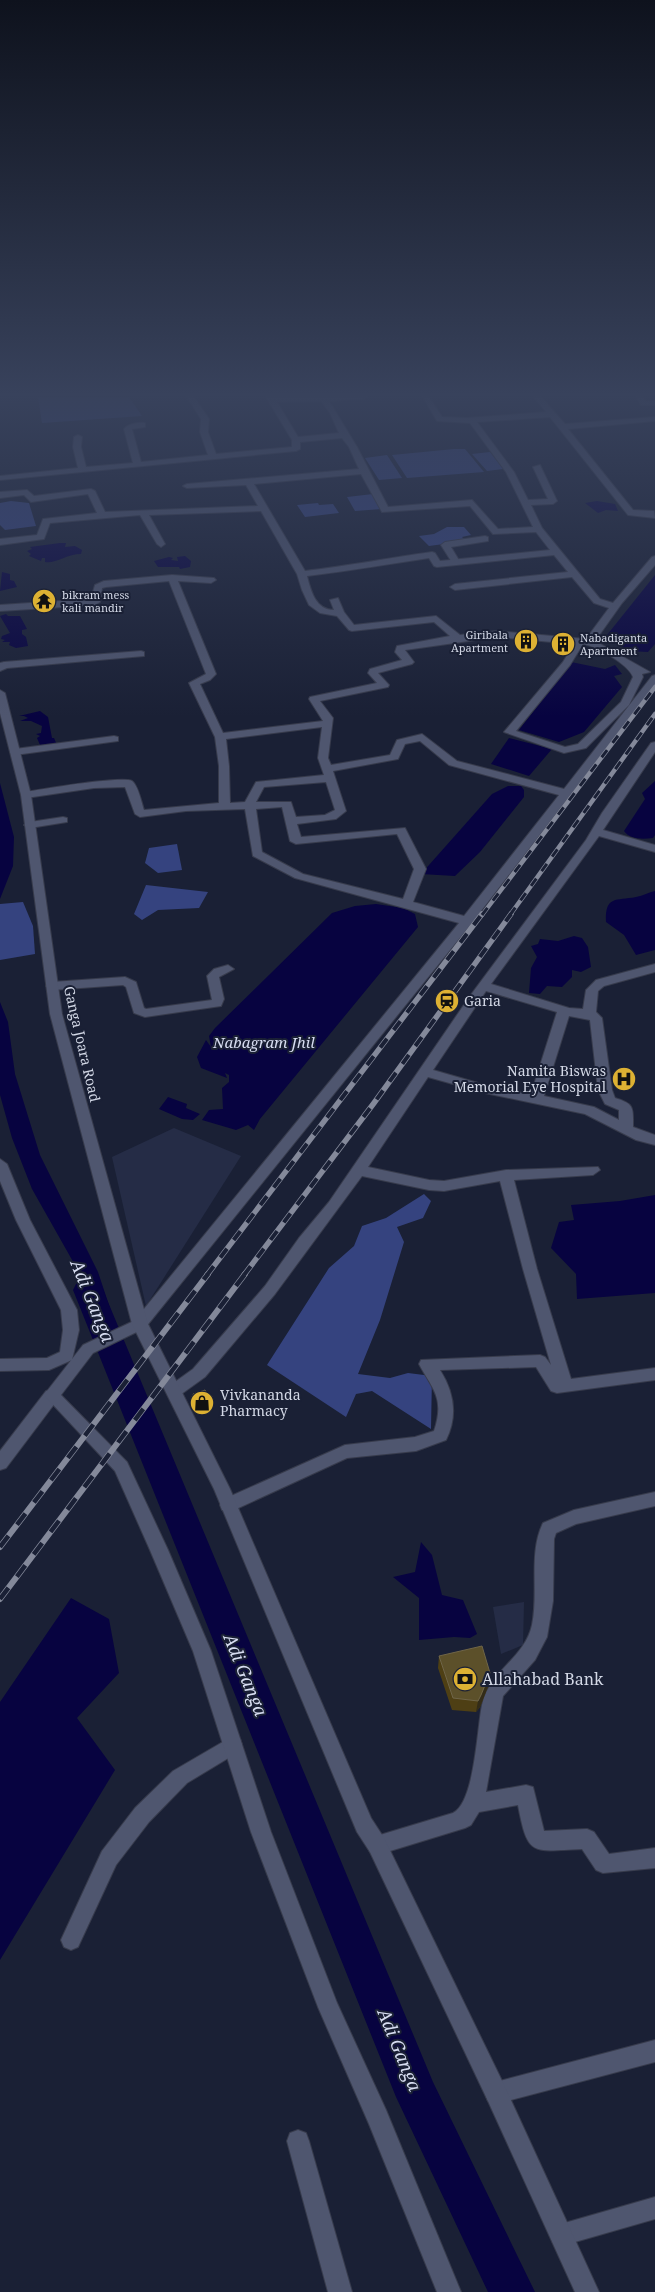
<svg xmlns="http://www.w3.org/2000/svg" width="655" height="2292" viewBox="0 0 655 2292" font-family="'Noto Serif',serif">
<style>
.built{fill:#252c46}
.green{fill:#35437f}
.water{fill:#070340}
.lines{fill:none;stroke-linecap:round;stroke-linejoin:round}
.river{fill:#070340;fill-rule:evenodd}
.pedestrian-casing{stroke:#373b4c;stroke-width:2}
.minor-casing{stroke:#373b4c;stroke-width:2}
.tertiary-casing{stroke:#373b4c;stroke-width:2}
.secondary-casing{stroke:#373b4c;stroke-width:2}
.pedestrian{fill:#4f566f;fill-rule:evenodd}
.minor{fill:#4f566f;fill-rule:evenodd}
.tertiary{fill:#4f566f;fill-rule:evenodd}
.secondary{fill:#4f566f;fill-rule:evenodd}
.rail-far2-casing{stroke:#84899a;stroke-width:4.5}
.rail-far1-casing{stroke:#84899a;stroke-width:5.5}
.rail-casing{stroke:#84899a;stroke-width:6}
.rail-far2{stroke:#1a2035;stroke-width:3;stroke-dasharray:9;stroke-linecap:butt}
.rail-far1{stroke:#1a2035;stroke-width:4;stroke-dasharray:11;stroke-linecap:butt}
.rail{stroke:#1a2035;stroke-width:4.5;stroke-dasharray:14;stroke-linecap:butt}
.wall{fill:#4e3f14}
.shaded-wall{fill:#332c18}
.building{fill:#5c502a;stroke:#6f6548}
.labels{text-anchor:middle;stroke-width:4;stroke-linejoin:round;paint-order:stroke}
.far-poi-label{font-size:11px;fill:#d3d8e6;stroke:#1a2035;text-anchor:start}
.poi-label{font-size:14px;fill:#d3d8e6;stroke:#1a2035;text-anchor:start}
.street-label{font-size:14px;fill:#d3d8e6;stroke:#1a2035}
.water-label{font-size:15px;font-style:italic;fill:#d7ddf1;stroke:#1a2035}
.near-poi-label{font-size:16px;fill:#d3d8e6;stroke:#1a2035;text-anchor:start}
.near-water-label{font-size:18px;font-style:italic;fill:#d7ddf1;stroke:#1a2035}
</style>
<rect width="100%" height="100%" fill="#1a2035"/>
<!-- built -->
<g class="built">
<path d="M174,1128L241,1156L146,1306L112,1157Z"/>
<path d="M524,1602L523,1645L501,1654L493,1607Z"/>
</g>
<!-- green -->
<g class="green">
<path d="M38,397H129L142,416L42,423Z"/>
<path d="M454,449H465L484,472L407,478L392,455Z"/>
<path d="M490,452L503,469L487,471L472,454Z"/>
<path d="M387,455L402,478L379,480L365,458Z"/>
<path d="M373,494L382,509L355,511L347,497Z"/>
<path d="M11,501L29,503L36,526L5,530L0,525V503Z"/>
<path d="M318,503L319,505L333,504L339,513L305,517L297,505Z"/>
<path d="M447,527H464L471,535L462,537L466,541L429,546L419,536L434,534Z"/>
<path d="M177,844L182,870L158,873L145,863L149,848Z"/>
<path d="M146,885L208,892L199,908L158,910L142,920L134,914Z"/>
<path d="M23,902L33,926L35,954L0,960V904Z"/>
<path d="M424,1194L431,1201L423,1218L397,1227L404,1242L380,1320L358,1374L390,1378L408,1373L432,1376L431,1429L372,1391L356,1394L346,1417L267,1365L329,1268L354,1246L362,1226L386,1218Z"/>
</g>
<!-- water -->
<g class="water">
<path d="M597,501L615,504L618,511L606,510L598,513L585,503Z"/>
<path d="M60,543H66L65,547L75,546L82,550L81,554C67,554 55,564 45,562V558H42L41,561L29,556L31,554L27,551L32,549L30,547Z"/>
<path d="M185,556L191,561L190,567L180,569L179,567H158L154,561L169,557L173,558L171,560L178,561L177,557Z"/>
<path d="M2,572L10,574V580L14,581L17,587L0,591Z"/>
<path d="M655,575V644L648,652L628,651L607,635Z"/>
<path d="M6,614L8,616H20L27,629L22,630V634L26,637L28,646L16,648L9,645L10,642H2L5,640L1,639L2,636L10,633L0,616Z"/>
<path d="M571,662L605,669L615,665L622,674L614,676L622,687L584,732L559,742L519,730Z"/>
<path d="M40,711L48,717L52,738H54L57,745H40L37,738L40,736L36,734L41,733L42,726L31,721H20L28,718L24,716H19Z"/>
<path d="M509,738L552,749L529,776L491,764Z"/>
<path d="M655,781V835L653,838C643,839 630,840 624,831L645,799L642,793Z"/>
<path d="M0,783L14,837L13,866L0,899Z"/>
<path d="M508,786H521L524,790V797L480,852L455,876L421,874L492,794Z"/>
<path d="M655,891V950L636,955L624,935L606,922C605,895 616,901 636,897C643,896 649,892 655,891Z"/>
<path d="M376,904L403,908L415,914L418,927L260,1119L254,1130L248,1125L236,1130L202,1120L209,1110L223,1109L222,1088L229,1082V1075L225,1073L227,1078L201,1068L197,1057L206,1040L211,1047L209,1036L215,1028L332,913L355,906Z"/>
<path d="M574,936L582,938L588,947L591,967L581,972L572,970V977L562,987L547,986L540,994L529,993L531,968L537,957L531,946L538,944L540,939L558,941Z"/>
<path d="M0,1002L8,1022L15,1074L40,1155L98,1272L112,1314L94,1333L89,1327L80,1274L32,1189L12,1138L0,1095Z"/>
<path d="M168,1097L187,1104L186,1108L200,1114L193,1120L182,1119L159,1109Z"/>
<path d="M655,1195V1293L577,1299L576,1274L551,1248L559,1222L574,1220L571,1205L620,1201Z"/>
<path d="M421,1542L432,1555L442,1595L463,1600L477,1634L470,1638L454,1637L419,1640V1598L393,1577L415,1572Z"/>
<path d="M71,1598L109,1619L119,1673L77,1718L115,1770L0,1960V1702Z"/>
</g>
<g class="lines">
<!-- river -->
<path class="river" d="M88,1279L99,1282L103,1290L433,2082L535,2292H488L396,2097L73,1290L77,1282Z"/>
<!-- pedestrian casing -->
<g class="pedestrian-casing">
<path id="pedestrian" d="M485,536L488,537V541L451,547L460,562L456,565L453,564L441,545L445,542Z"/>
</g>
<!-- minor casing -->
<g class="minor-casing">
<g id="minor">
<path d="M187,397H194L209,419L208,432L216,454L292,447V440L266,397H366L363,399L329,401L357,447L388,507L472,500L498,529L533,527L506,472L470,423L437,421L423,397H429L442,417L467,418L546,412L534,397H541L565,424L655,417V421L568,429L633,510L654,511L655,518L628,515L550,417L477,422L514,472L528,500L548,499L533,467L540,465L557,501L553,504L531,505L542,528L600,599L613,603L652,557L655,556V565L622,603L595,641L650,672L642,674L643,677L629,705L586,748L564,753L504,732L563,662L574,644L497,637L405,650L414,662L412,664L378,673L389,685L388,687L320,701L333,718L328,758L331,765L390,755L397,740L422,734L457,761L564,789L652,676L655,675V685L471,924L145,1328H135L132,1324L135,1320L459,923L295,878L253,856L245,809L186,811L140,817L135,814L125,787L94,788L26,798L21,795L26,792C43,789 121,776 132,781C138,785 142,804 144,810L219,803V766L215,737L189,683L206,674L169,581L106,587L102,588L100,602L95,605L0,611V605L91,599L95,585L104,581L172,575L214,578L216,580L211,583L178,581L216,674L210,680L200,684L223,733L323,721L309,699L310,697L377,683L368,673L370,669L402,660L395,652L397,646L450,636L434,622L352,631L349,630L337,616L320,613L309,605L302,590L297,574L261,511L149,515L165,544L161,547L157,544L140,515L50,523L44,539L0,545V539L37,535L43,519L97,513L88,494L31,502L24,495L0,498V492L27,490L34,496L91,489L95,491L105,512L258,506L246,485L187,488L183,486L187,484L359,469L349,447L342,438L300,442V449L296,451L0,480V476L78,468L73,447L74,437L78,435L82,437L81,447L86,467L133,463L124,429C128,424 138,422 145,423V427L132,429L141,462L208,455L200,432L201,419ZM321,401L330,413L339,433L298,437L277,402ZM361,474L382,512L470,506L493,534L536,532L550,550L440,561L435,553L432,552C389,558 348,566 305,571L254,484ZM554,555L568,572L455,584L450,587L455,590L572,577L594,603L609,608L586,639L497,631L460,635L436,616L354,625L344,612L338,598L330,600L334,610C316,610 311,592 307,576C348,571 388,564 429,558L434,566L437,567ZM583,644C597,646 629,665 633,677L621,702L578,744L565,747L516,731L570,665ZM322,727L318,758L324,775L256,782L245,802L230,803L229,766L226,739ZM420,741L449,765L559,795L464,916L413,902L426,869L405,828L301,837L297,824L336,819L346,811L333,771L398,759L405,744ZM326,782L335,810L325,815L296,817L291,802H256L264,787ZM282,807L290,841L296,844L397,834L414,869L403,899L303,874L262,852L256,809Z"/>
<path d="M636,397H643L646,401H655V405H641Z"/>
<path d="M141,651L144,652V656L7,668L0,671V663L4,662Z"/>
<path d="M114,736L118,737V741L15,755L10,752L15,749Z"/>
<path d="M655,742V752L603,830L655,845V852L599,836L491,984L569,1008L583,1009L586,990L596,980L655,964V972L604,986L598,991L596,1012L602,1018L612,1090L615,1098C635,1104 633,1108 633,1127L655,1135V1145L636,1140L585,1114L485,1093L428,1077L368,1167L429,1180L444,1181L506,1170L598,1167L600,1170L593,1175L514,1180L537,1269L571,1379L655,1368V1380L557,1393L551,1391L536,1367L440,1370C454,1392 458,1416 446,1440L416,1451L347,1458L234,1510L228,1512L222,1510L220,1505L222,1500L345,1445L415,1437L434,1431C445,1398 433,1390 419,1364L421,1360L540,1355L545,1357L551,1365L523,1269L500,1181L444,1191L429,1190L362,1176L275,1294L205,1377L180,1395L174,1397L168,1395L166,1391L168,1387L193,1369L265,1286L299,1238L329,1202L470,996L586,840L602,813L651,743ZM486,991L557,1012L531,1094L485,1085L433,1070ZM569,1016L590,1020L598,1090L605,1104L619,1110V1120L594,1107L544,1096Z"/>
<path d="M63,817L67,818V822L30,828L24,825L30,822Z"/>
<path d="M228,965L234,969L219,977L224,999L221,1006L145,1017L134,1013L126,987L123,985L52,990L46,986L52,982L125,977L136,982L144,1008L146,1009L212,1000L207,976L214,969Z"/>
<path d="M0,1159L7,1164L30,1220L77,1310L79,1330L72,1360L49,1370L0,1371V1359L47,1358L60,1352L63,1330L61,1310L16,1220L0,1181Z"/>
<path d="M52,1389L58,1391L60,1395L58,1399L6,1468L0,1470V1451L46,1391Z"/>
<path d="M655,1492V1506L576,1524L556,1533L554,1539L553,1601L547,1637L535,1660L503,1696L486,1792L526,1785L533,1787L544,1831L587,1829L594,1832L609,1854L655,1848V1868L603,1873L596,1870L582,1849C532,1851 528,1858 518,1805L479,1812L471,1825L465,1828L377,1855L370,1852L367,1845L370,1838L453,1813C475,1802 477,1728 482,1705C489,1671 525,1658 532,1625C539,1592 528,1553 543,1523L574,1510Z"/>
<path d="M233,1736L240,1739L242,1745L240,1751L187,1783L149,1822L116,1865L78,1947L71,1950L64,1947L61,1940L102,1851L135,1808L173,1771Z"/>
<path d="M655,2040V2062L496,2104L488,2101L485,2093L488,2085L496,2082Z"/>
<path d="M298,2130L306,2133L309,2141L352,2292H328L287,2141L290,2133Z"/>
<path d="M655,2197V2219L561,2246L553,2243L550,2235L553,2227L561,2224Z"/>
</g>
</g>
<!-- tertiary casing -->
<g class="tertiary-casing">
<path id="tertiary" d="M140,1318L145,1320L148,1324L145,1328L93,1353L61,1395L127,1462L168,1550L211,1651L271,1832L337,2003L386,2110L461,2292H437L369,2124L318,2007L251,1832L193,1651L150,1550L115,1471L44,1395L83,1345Z"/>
</g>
<!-- secondary casing -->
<g class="secondary-casing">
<path id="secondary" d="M0,690L5,693L31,795L62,1014L148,1324L230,1489L371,1818L384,1838L504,2085L599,2292H575L488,2101L370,1852L357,1832L214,1489L132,1324L50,1014L21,795L0,713Z"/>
</g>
<!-- pedestrian -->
<use href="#pedestrian" class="pedestrian"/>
<!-- minor -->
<use href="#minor" class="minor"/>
<!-- tertiary -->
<use href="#tertiary" class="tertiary"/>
<!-- secondary -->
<use href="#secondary" class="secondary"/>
<!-- rail-far2 casing -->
<g class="rail-far2-casing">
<g id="rail-far2">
<path d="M482,915L655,687"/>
<path d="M510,915L655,714"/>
</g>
</g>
<!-- rail-far1 casing -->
<g class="rail-far1-casing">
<g id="rail-far1">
<path d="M207,1275L482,914"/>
<path d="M244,1275L374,1103L511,914"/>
</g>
</g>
<!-- rail casing -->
<g class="rail-casing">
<g id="rail">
<path d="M0,1547L208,1274"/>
<path d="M0,1599L245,1274"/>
</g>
</g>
<!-- rail-far2 -->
<use href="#rail-far2" class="rail-far2"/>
<!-- rail-far1 -->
<use href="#rail-far1" class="rail-far1"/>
<!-- rail -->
<use href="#rail" class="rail"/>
</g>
<!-- wall -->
<g class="wall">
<path d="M193,1394L210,1403V1407L198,1411L194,1398Z"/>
<path d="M439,1656L489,1684L480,1707L476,1712L452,1710L438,1668Z"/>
</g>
<!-- shaded-wall -->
<g class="shaded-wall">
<path d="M210,1403V1407L198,1411V1407Z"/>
<path d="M490,1673L489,1684L480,1707L476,1712L478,1701Z"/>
</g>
<!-- building -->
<g class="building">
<path d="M205,1390L210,1403L198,1407L193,1394Z"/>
<path d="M482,1646L490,1673L481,1695L478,1701L453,1698L439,1656Z"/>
</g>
<!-- sky -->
<linearGradient id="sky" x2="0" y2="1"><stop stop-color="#0e121d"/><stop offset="0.55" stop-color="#38425c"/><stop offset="1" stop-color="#38425c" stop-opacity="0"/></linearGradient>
<rect width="655" height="717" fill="url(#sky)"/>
<!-- icons -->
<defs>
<g id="temple-disc" transform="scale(1.25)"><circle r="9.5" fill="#ddb133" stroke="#1a2035"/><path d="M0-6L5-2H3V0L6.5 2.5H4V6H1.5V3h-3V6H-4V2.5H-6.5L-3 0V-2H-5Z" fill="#111"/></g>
<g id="building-disc" transform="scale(1.25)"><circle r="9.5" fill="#ddb133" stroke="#1a2035"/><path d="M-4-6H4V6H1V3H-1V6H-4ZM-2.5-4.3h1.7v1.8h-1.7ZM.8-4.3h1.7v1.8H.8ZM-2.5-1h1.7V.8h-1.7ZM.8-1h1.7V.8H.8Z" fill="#111"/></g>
<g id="station-disc" transform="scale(1.25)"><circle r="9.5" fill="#ddb133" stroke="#1a2035"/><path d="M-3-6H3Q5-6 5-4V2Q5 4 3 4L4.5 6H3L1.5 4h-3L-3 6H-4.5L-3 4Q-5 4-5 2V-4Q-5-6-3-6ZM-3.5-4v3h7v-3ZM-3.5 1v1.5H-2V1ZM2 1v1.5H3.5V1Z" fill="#111"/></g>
<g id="hospital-disc" transform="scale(1.25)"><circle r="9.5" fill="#ddb133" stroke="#1a2035"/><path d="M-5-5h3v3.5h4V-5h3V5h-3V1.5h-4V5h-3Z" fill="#111"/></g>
<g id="shop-disc" transform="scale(1.25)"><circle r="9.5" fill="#ddb133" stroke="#1a2035"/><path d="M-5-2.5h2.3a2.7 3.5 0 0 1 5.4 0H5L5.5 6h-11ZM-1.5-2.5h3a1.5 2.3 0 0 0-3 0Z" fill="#111"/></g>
<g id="bank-disc" transform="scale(1.25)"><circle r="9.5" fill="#ddb133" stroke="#1a2035"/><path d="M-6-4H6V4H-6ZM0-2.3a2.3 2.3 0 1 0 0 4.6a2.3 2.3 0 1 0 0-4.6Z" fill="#111"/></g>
</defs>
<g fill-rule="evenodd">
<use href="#temple-disc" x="44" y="601"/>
<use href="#building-disc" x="526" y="641"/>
<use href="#building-disc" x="563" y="644"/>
<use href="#station-disc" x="447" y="1001"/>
<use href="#hospital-disc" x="624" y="1079"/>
<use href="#shop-disc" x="202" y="1403"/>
<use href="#bank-disc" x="465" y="1679"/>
</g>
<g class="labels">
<!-- far-poi labels -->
<g class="far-poi-label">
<text x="62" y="599">bikram mess<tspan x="62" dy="13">kali mandir</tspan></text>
<text x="508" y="639" text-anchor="end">Giribala<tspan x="508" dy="13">Apartment</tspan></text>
<text x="580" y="642">Nabadiganta<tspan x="580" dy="13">Apartment</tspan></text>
</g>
<!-- poi labels -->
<g class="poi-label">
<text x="464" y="1006">Garia</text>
<text x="606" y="1076" text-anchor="end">Namita Biswas<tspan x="606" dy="16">Memorial Eye Hospital</tspan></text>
<text x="220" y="1400">Vivkananda<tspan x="220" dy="16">Pharmacy</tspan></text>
</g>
<!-- street labels -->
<g class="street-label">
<text transform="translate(82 1044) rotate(77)" y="5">Ganga Joara Road</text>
</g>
<!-- water labels -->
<g class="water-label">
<text x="264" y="1048">Nabagram Jhil</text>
</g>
<!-- near-poi labels -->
<g class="near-poi-label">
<text x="482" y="1685">Allahabad Bank</text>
</g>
<!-- near-water labels -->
<g class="near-water-label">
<text transform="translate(92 1301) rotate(68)" y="6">Adi Ganga</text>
<text transform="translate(245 1675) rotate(68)" y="6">Adi Ganga</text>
<text transform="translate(399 2050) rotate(68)" y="6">Adi Ganga</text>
</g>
</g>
</svg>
